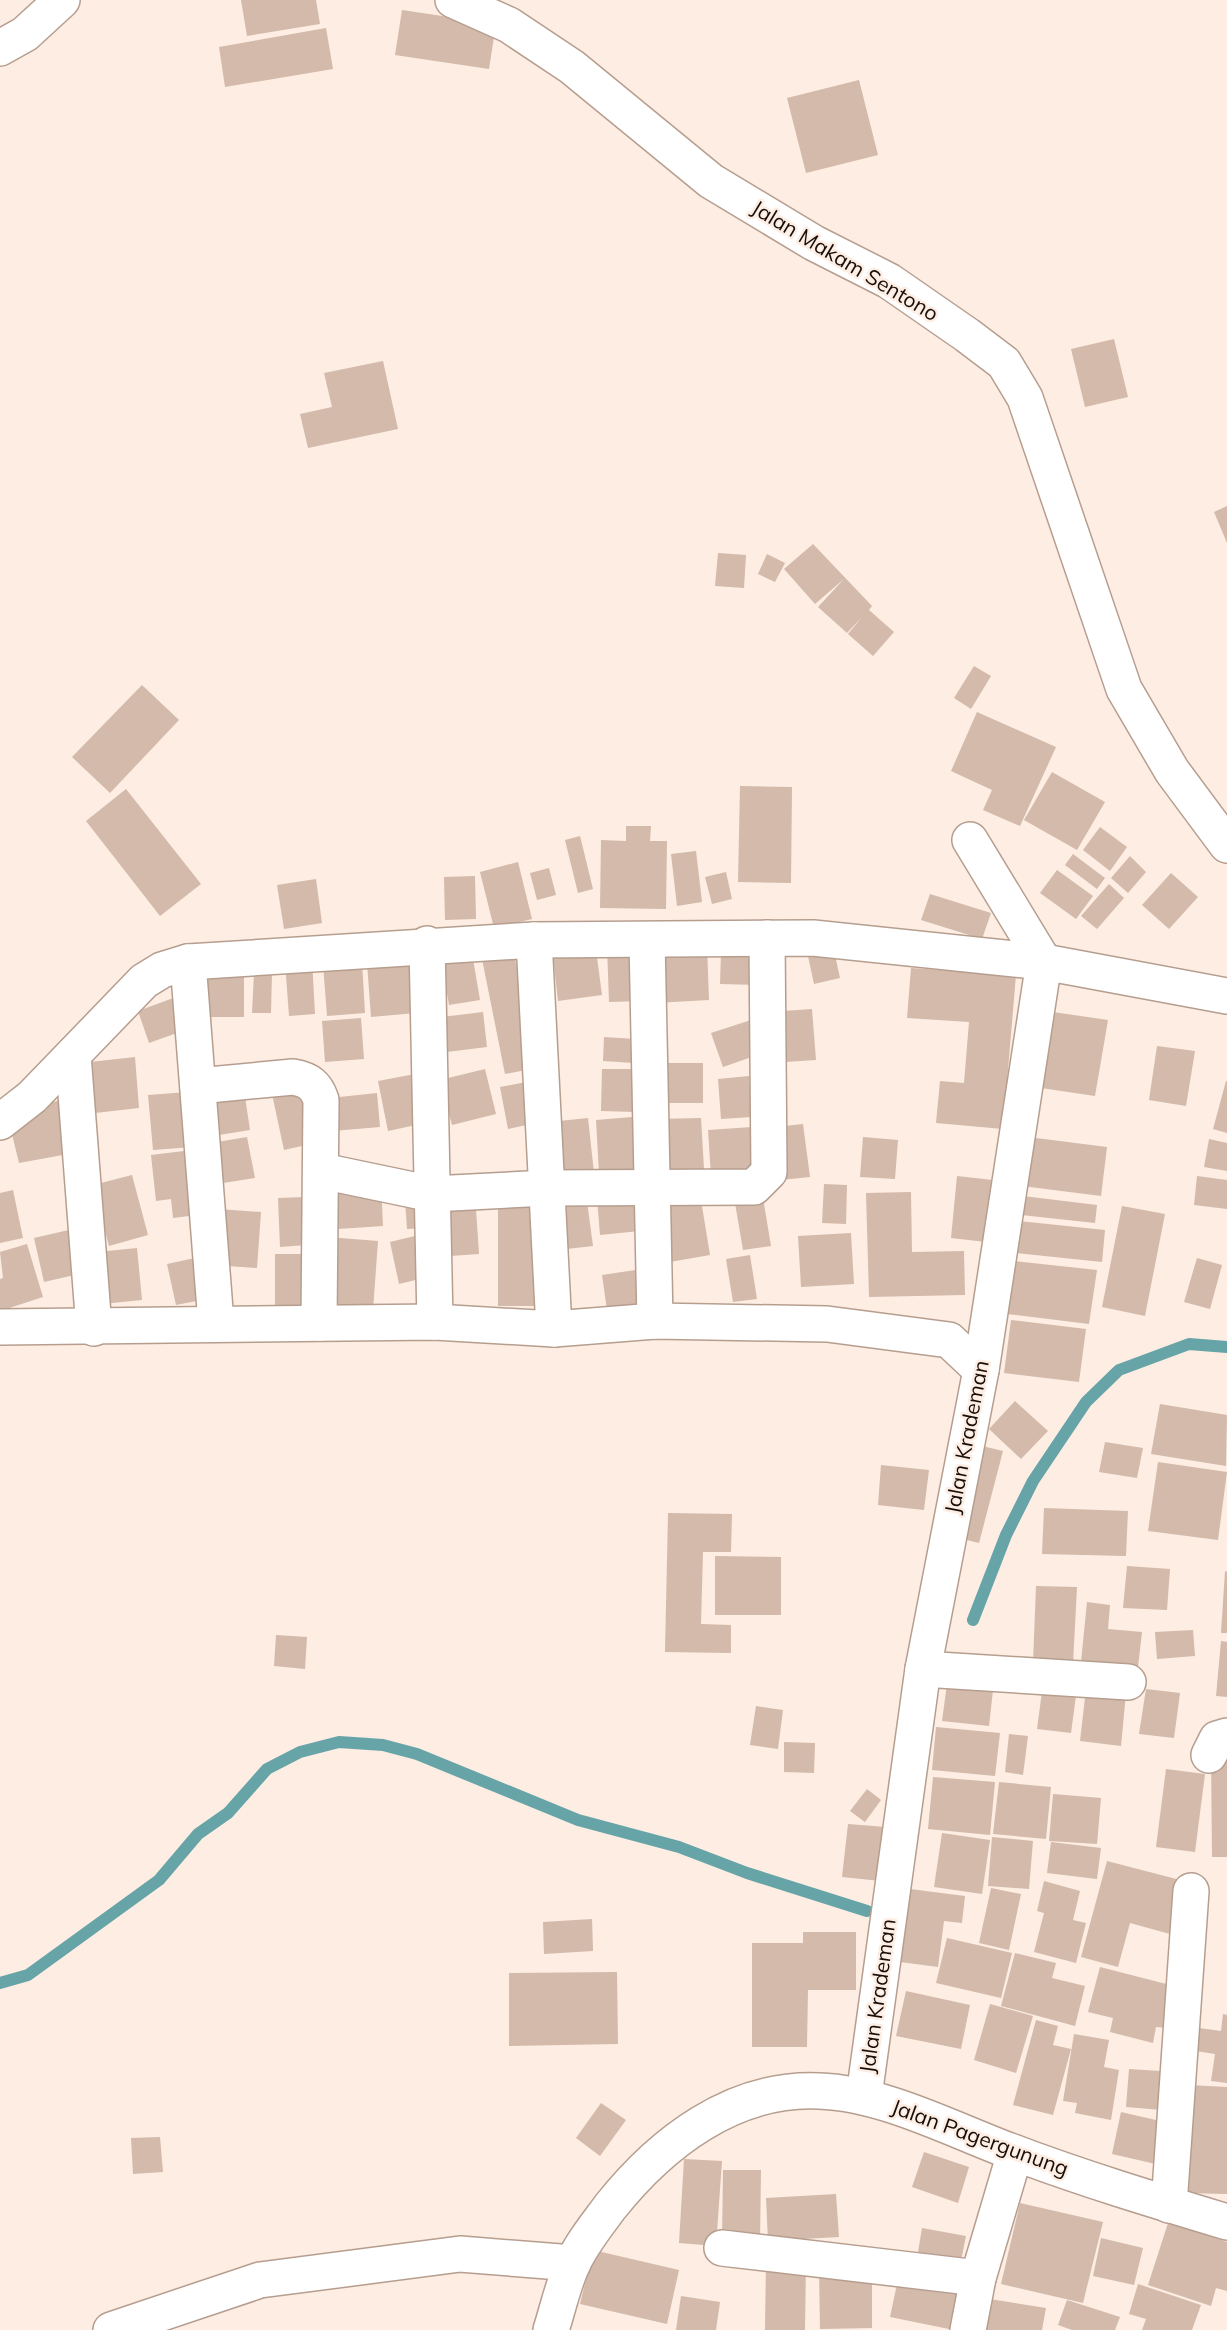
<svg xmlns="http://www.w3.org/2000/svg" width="1227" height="2330" viewBox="0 0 1227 2330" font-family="Mulish,sans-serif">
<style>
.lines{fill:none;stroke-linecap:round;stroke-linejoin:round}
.stream{stroke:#66a4a8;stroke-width:12}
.building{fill:#d3baaa}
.minor-casing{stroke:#b69e8f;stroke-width:38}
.minor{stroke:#fff;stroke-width:35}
.labels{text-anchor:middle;stroke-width:5;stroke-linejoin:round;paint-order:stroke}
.street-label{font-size:21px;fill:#160d08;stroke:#fdede3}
</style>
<rect width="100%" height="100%" fill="#fdede3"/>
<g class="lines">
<!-- stream -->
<g class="stream">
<path d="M973,1620L1006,1535L1033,1481L1086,1402L1119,1370L1189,1344L1227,1347"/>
<path d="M0,1983L28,1975L159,1880L198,1834L228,1813L267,1769L300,1752L339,1742L383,1745L417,1754L578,1820L679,1847L747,1873L867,1911"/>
</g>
</g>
<!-- building -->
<g class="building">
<path d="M241,0H316L320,24L247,36Z"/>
<path d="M402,10L496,24L489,69L395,55Z"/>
<path d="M326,28L333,69L225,87L219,47Z"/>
<path d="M859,80L878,155L806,173L787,98Z"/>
<path d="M1114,339L1128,397L1085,407L1071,349Z"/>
<path d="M383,361L398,429L308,448L300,414L332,407L324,373Z"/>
<path d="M1227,506V543L1214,512Z"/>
<path d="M813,544L872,606L869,610L894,632L873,656L848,634L862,617L847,633L818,607L844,579L815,604L784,569Z"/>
<path d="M718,553L746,555L744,588L715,586Z"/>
<path d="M767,554L785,563L775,582L758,574Z"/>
<path d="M974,666L991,676L971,709L954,698Z"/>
<path d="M142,685L179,720L110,793L72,757Z"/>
<path d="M977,712L1056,747L1020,826L983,810L992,790L951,771Z"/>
<path d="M1052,772L1105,802L1077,850L1024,820Z"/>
<path d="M740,786L792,787L791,883L738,882Z"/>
<path d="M126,789L201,884L160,916L86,821Z"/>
<path d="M626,826H651L650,841H667L666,909L600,908L601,840L626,841Z"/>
<path d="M1100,827L1127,847L1110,871L1083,850Z"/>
<path d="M580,836L593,889L578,893L565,840Z"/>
<path d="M696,851L702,902L677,906L671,854Z"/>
<path d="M1073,854L1105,878L1097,889L1065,865Z"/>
<path d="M1130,856L1146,872L1128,893L1111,878Z"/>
<path d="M518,862L532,919L494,928L480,872Z"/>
<path d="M549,868L556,895L537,900L530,873Z"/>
<path d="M1057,870L1093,896L1076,919L1040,893Z"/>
<path d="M726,872L732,899L712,904L705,877Z"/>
<path d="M1171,873L1198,897L1169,929L1142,905Z"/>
<path d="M475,876L476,919L445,920L444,877Z"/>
<path d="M316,879L322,923L284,929L277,885Z"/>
<path d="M1109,884L1124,898L1097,929L1081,916Z"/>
<path d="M930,894L991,913L982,939L921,920Z"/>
<path d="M832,941L840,978L814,984L806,947Z"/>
<path d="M640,943L642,1001L609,1002L607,945Z"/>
<path d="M707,946L709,1000L655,1003L653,947Z"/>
<path d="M596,950L602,995L558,1001L553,956Z"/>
<path d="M721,952L758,954V985L720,984Z"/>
<path d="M514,953L536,1068L505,1074L482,959Z"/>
<path d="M424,958L427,1012L371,1017L367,963Z"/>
<path d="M312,959L315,1014L289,1016L285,962Z"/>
<path d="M473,959L480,1000L449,1005L442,964Z"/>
<path d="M362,961L365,1013L327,1016L323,964Z"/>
<path d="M911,968L1016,975L1003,1129L936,1123L940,1081L964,1083L969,1022L907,1018Z"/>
<rect x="203" y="970" width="41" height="47"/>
<path d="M254,973H272L271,1013H252Z"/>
<path d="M176,997L188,1029L149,1043L138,1011Z"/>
<path d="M812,1009L816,1060L785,1062L783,1011Z"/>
<path d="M483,1012L487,1047L447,1052L442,1017Z"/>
<path d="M1053,1012L1108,1020L1095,1096L1041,1088Z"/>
<path d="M361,1018L364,1059L325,1062L322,1021Z"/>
<path d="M751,1020L763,1053L723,1067L711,1033Z"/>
<path d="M604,1037L636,1039L634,1063L603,1061Z"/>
<path d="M1157,1046L1195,1051L1186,1106L1149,1100Z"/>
<path d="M135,1057L139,1108L95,1113L90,1062Z"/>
<path d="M667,1063H703V1103H666Z"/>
<path d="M485,1069L496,1114L452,1125L440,1080Z"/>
<path d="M602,1069H635L634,1112L601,1111Z"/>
<path d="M415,1074L425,1123L388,1131L378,1081Z"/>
<path d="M749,1076L752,1117L721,1119L718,1079Z"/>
<path d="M532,1081L540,1122L508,1129L500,1087Z"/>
<path d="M1226,1081H1227V1133L1213,1129Z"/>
<path d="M303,1087L315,1143L284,1150L272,1094Z"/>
<path d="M188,1092L193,1147L153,1150L148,1095Z"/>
<path d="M377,1093L380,1127L333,1131L330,1098Z"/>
<path d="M245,1097L250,1130L213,1136L208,1102Z"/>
<path d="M66,1099L79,1152L19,1163L10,1126L30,1122L27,1108Z"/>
<path d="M644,1116L647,1170L599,1173L596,1120Z"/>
<path d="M588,1118L594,1173L565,1176L559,1121Z"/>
<path d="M701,1118L704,1169L661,1171L658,1119Z"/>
<path d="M803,1124L810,1177L781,1180L775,1127Z"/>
<path d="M752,1127L754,1173L711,1176L708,1130Z"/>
<path d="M247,1137L255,1178L223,1183L217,1142Z"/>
<path d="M863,1137L898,1140L895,1179L860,1177Z"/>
<path d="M1028,1137L1107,1147L1101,1196L1022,1186Z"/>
<path d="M1209,1139L1227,1143V1171L1204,1167Z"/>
<path d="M192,1150L197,1215L173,1218L171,1199L156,1201L151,1155Z"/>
<path d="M132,1175L148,1235L109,1246L93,1185Z"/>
<path d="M957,1176L993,1180L986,1242L951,1238Z"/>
<path d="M1197,1176L1227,1180V1209L1194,1205Z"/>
<path d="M381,1184L383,1226L338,1229L335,1187Z"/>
<path d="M824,1184L847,1185L846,1224L822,1223Z"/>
<path d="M13,1190L23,1238L0,1243V1193Z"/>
<path d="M762,1192L771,1246L743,1250L734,1197Z"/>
<path d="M911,1192L912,1252L964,1251L965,1295L869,1297L866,1193Z"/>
<path d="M475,1194L479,1254L450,1256L445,1196Z"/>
<path d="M586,1194L593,1246L558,1250L552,1198Z"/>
<path d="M637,1194L640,1231L600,1235L597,1198Z"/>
<path d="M700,1194L710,1255L670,1262L660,1200Z"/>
<path d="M498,1195H541L542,1306H498Z"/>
<path d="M1023,1196L1097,1205L1095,1223L1021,1215Z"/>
<path d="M304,1197L307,1245L280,1247L278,1198Z"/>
<path d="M425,1198L427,1228L407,1229L405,1200Z"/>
<path d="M1122,1206L1165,1214L1145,1316L1102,1307Z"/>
<path d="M218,1209L261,1212L257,1268L213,1265Z"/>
<path d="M1019,1221L1105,1230L1102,1262L1016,1253Z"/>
<path d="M73,1229L83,1273L44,1282L34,1238Z"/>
<path d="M851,1233L854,1284L801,1287L798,1236Z"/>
<path d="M419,1235L428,1277L399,1284L390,1242Z"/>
<path d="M328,1237L378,1241L373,1310L322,1307Z"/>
<path d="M27,1244L43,1297L0,1311V1279L3,1278L0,1252Z"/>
<path d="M137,1248L142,1300L102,1304L97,1252Z"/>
<path d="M275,1254H313V1306L275,1305Z"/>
<path d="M750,1255L757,1299L733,1302L726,1259Z"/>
<path d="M204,1256L212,1298L176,1305L167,1264Z"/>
<path d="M1197,1258L1222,1265L1210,1309L1184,1302Z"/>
<path d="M1014,1261L1097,1270L1089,1324L1007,1314Z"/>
<path d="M642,1269L647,1305L607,1310L602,1275Z"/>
<path d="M1011,1320L1086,1329L1079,1382L1004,1373Z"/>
<path d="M1015,1401L1048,1431L1021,1459L989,1429Z"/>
<path d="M1160,1404L1227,1415L1226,1466L1151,1454Z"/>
<path d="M1105,1442L1143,1448L1137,1478L1099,1472Z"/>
<path d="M978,1445L1003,1451L979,1543L955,1537Z"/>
<path d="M1158,1462L1227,1472L1218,1540L1148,1531Z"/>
<path d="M881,1465L929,1470L924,1510L878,1505Z"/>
<path d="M1044,1508L1128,1511L1126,1556L1042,1554Z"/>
<path d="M668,1513L732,1514L731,1552H703L701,1624L731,1625V1653L665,1652Z"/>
<path d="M715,1556L781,1557V1615H715Z"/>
<path d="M1127,1566L1170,1569L1167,1610L1123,1608Z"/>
<path d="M1225,1571L1227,1572V1633H1221Z"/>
<path d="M1036,1586L1077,1587L1073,1664L1033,1663Z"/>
<path d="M1087,1602L1110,1605L1108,1629L1142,1632L1138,1667L1081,1662Z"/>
<path d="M1193,1630L1195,1656L1157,1659L1155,1632Z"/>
<path d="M276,1635L307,1637L305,1669L274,1666Z"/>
<path d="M1221,1641L1227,1642V1697L1216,1696Z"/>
<path d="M947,1684L993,1690L989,1726L942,1721Z"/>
<path d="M1043,1684L1077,1688L1071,1733L1037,1729Z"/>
<path d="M1086,1689L1126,1693L1121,1746L1080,1741Z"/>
<path d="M1146,1689L1180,1693L1174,1738L1139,1734Z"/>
<path d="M756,1706L783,1710L778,1749L750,1745Z"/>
<path d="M936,1727L1000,1733L995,1776L932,1770Z"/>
<path d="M1009,1734L1028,1736L1023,1775L1005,1772Z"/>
<path d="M784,1742L815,1743L814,1773L784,1772Z"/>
<path d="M1211,1755H1227V1857H1212Z"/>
<path d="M1166,1769L1205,1774L1195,1852L1156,1847Z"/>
<path d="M933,1777L995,1782L990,1835L928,1829Z"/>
<path d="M999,1782L1051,1787L1046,1839L993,1834Z"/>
<path d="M867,1789L881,1800L865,1822L850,1811Z"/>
<path d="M1053,1794L1101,1798L1097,1844L1049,1841Z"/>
<path d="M848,1824L886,1827L881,1881L842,1877Z"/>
<path d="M942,1833L990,1840L982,1894L934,1887Z"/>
<path d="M992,1837L1033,1841L1029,1889L988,1886Z"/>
<path d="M1051,1842L1101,1848L1097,1879L1047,1873Z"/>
<path d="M1107,1861L1184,1881L1170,1934L1130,1923L1118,1967L1081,1957Z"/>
<path d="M1044,1881L1080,1891L1073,1920L1086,1923L1076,1963L1034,1952L1044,1913L1037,1911Z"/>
<path d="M991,1888L1021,1894L1009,1950L979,1943Z"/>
<path d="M910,1889L965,1896L962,1923L944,1921L938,1967L900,1962Z"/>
<path d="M592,1919L593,1951L544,1954L543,1922Z"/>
<path d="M803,1932H856V1990H808L807,2047H752V1943H803Z"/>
<path d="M947,1938L1012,1953L1001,1998L936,1983Z"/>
<path d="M1015,1953L1056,1963L1052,1978L1085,1986L1075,2026L1001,2006Z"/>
<path d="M1100,1967L1174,1986L1168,2028L1156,2027L1153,2043L1110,2032L1113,2018L1088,2012Z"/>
<path d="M617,1972L618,2044L509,2046V1973Z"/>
<path d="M906,1991L970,2005L961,2049L896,2036Z"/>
<path d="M990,2004L1033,2016L1016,2073L974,2060Z"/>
<path d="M1223,2014L1227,2015V2083L1211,2081L1215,2054L1189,2050L1192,2027L1221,2031Z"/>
<path d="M1036,2020L1058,2026L1053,2045L1071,2049L1053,2115L1013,2105Z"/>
<path d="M1074,2034L1109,2040L1104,2067L1119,2070L1111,2120L1075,2113L1077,2103L1063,2101Z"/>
<path d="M1129,2069L1176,2072L1173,2111L1126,2107Z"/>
<path d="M1189,2085L1227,2087V2194L1184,2193Z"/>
<path d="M601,2103L626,2120L600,2156L576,2138Z"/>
<path d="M1121,2112L1169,2123L1160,2165L1112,2154Z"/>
<path d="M160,2137L163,2172L133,2174L131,2138Z"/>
<path d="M924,2152L969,2167L958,2203L912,2187Z"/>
<path d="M684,2159L722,2161L716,2246L679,2243Z"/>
<path d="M723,2170H761L760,2241H722Z"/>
<path d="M836,2194L839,2237L768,2241L766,2198Z"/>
<path d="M1020,2203L1103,2222L1083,2303L1001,2284Z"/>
<path d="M1168,2223L1227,2242V2291L1216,2288L1211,2306L1148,2285Z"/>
<path d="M922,2228L966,2236L960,2266L917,2258Z"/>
<path d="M1101,2238L1143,2248L1134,2285L1093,2276Z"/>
<path d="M593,2250L679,2270L667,2324L580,2304Z"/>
<path d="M766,2260L806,2261L805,2330H765Z"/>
<path d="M872,2268V2328L820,2329L819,2269Z"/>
<path d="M900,2270L966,2284L954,2330L890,2317Z"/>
<path d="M1138,2284L1201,2305L1192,2330H1142L1146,2319L1129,2314Z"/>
<path d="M681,2296L720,2302L716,2330H676Z"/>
<path d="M990,2299L1046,2308L1042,2330H985Z"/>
<path d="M1067,2300L1120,2317L1115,2330H1072L1058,2325Z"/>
</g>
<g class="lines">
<!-- minor casing -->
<g class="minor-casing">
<g id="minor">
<path d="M453,0L509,25L572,67L711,181L814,243L889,281L967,335L1004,363L1025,398L1124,689L1172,771L1227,845"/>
<path d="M0,48L25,34L62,0"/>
<path d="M534,940L554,1329"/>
<path d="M647,940L655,1321"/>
<path d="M427,944L435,1322"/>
<path d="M188,962L216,1323"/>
<path d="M73,1055L94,1328"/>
<path d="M198,1086L293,1077C309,1080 316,1085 321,1100L319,1323"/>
<path d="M0,1122L32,1097L144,981L162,970L188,962L534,940L813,938L1044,962L970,840"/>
<path d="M322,1171L432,1194L547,1188L754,1187L769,1172L767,938"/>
<path d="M0,1327L435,1322L554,1329L655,1321L827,1324L949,1340L981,1370"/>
<path d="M923,1669L1128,1682"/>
<path d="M1209,1755L1217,1739L1227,1736"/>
<path d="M864,2096L923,1669L981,1370L1044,962L1227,996"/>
<path d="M1169,2205L1191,1891"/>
<path d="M722,2248L978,2278"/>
<path d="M111,2330L260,2280L460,2254L573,2263"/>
<path d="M551,2330C558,2308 563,2285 572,2265C581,2244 597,2225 610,2207C661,2143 733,2087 819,2091C883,2093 951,2129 1010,2151C1081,2178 1154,2200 1227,2222"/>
<path d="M968,2330L978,2278L1015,2153"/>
</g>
</g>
<!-- minor -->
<use href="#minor" class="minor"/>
</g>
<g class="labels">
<!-- street labels -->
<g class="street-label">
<text transform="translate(845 261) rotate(31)" y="7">Jalan Makam Sentono</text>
<text transform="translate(967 1437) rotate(-79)" y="7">Jalan Krademan</text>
<text transform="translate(878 1996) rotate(-82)" y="7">Jalan Krademan</text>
<text transform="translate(980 2138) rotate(20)" y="7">Jalan Pagergunung</text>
</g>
</g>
</svg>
